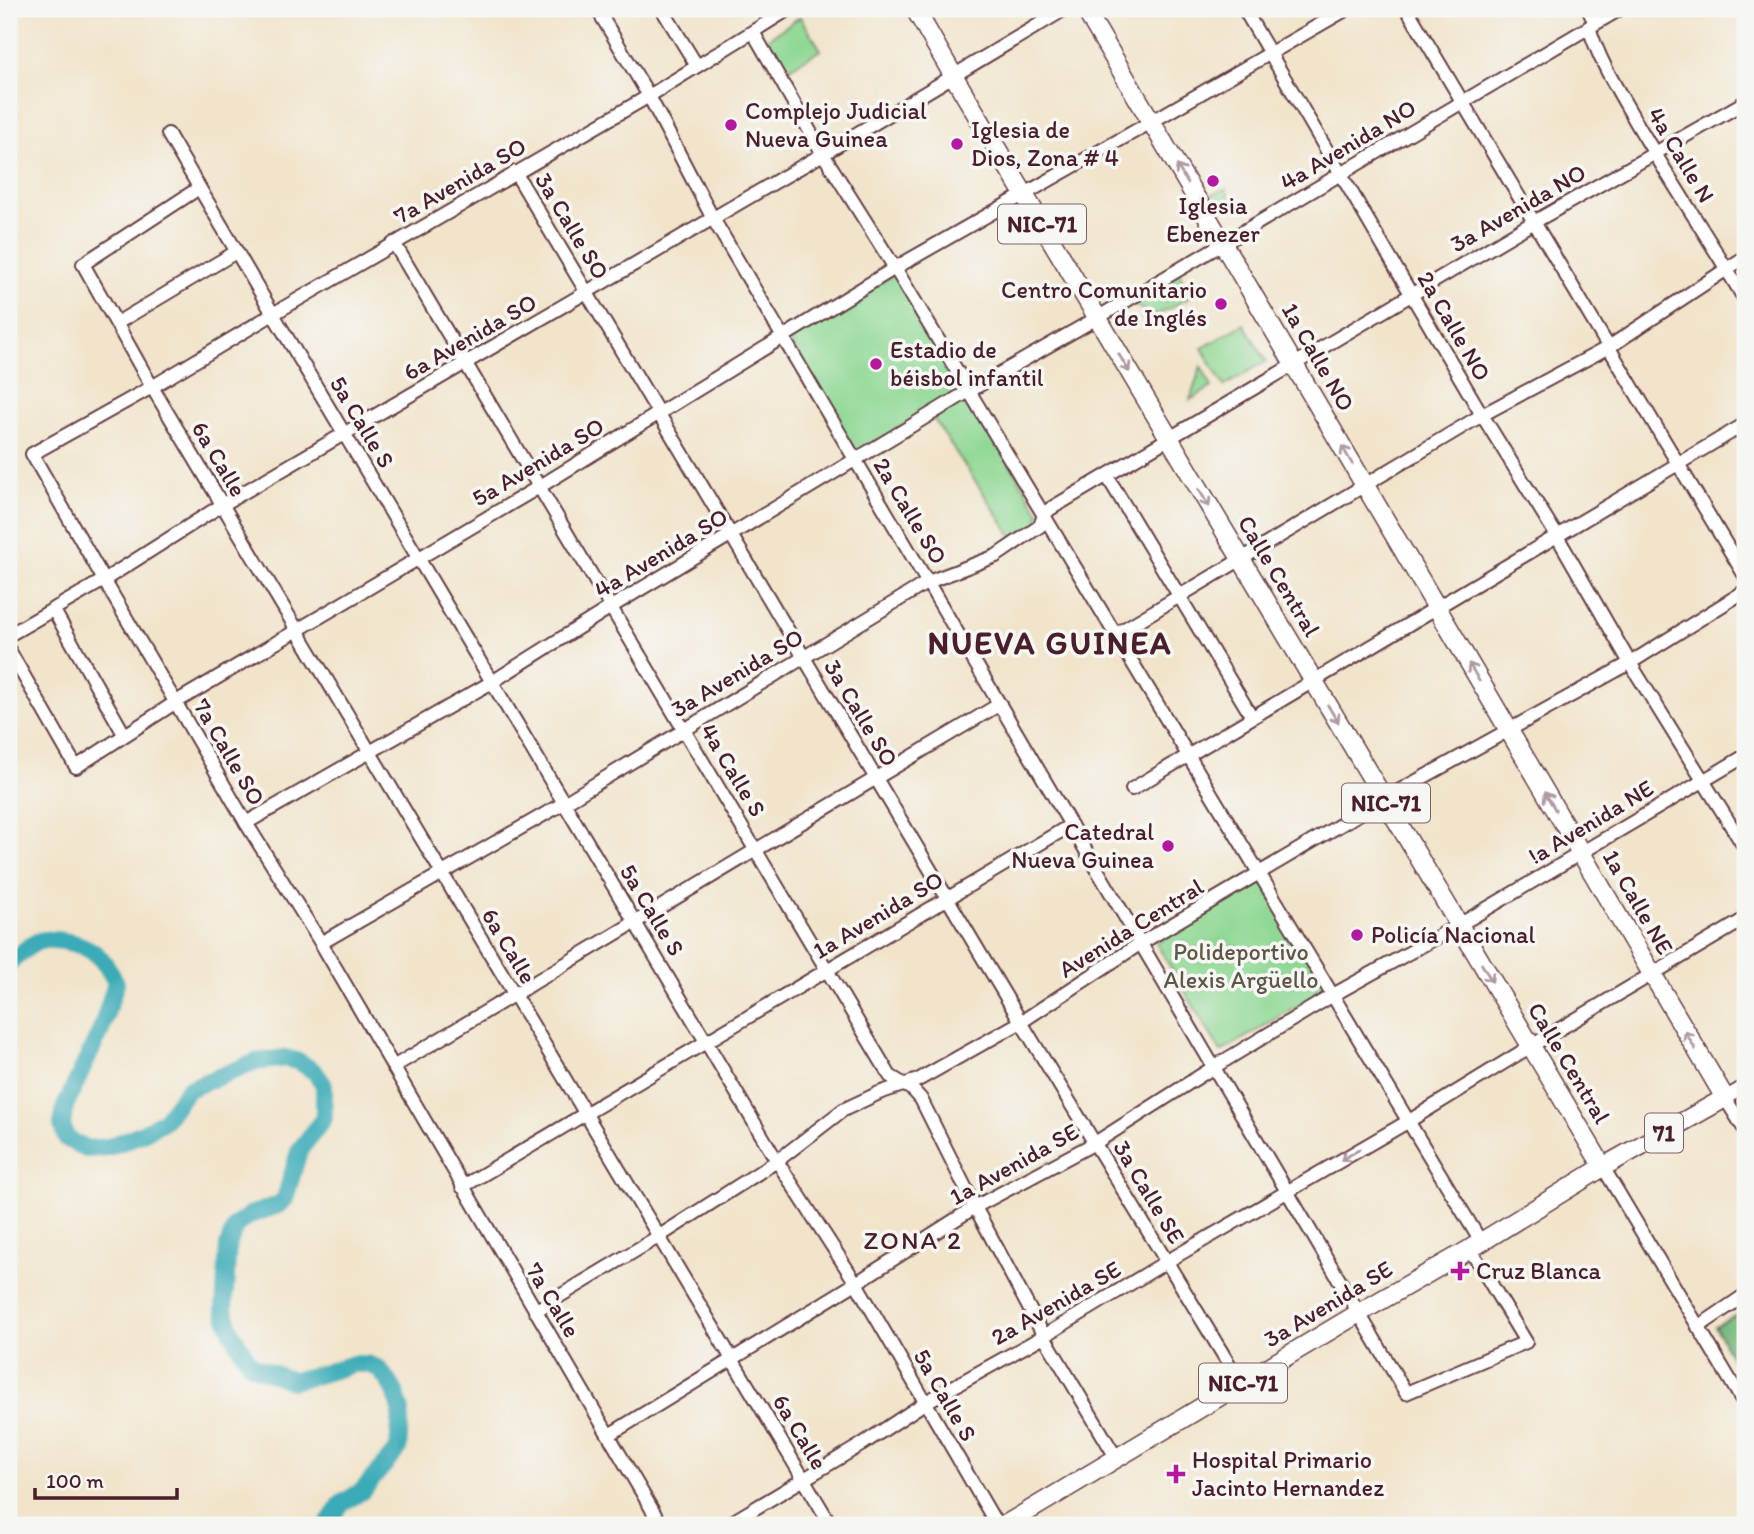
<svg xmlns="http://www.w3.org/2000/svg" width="1754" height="1534" viewBox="0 0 1754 1534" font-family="Itim,sans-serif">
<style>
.green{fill:#8fd894;stroke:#6c7c60;stroke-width:2}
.forest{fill:#73b87e;stroke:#5e6c54;stroke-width:2}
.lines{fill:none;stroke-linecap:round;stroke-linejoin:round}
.river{stroke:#3aabb7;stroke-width:18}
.minor-casing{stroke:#633d43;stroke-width:16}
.highway-casing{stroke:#633d43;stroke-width:21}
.minor{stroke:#fff;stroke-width:12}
.highway{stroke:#fff;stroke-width:18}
.oneway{stroke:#ae9aa0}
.poi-dot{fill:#b5179e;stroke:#f6f6f2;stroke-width:2.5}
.labels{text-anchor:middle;stroke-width:7;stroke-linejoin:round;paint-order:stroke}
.shield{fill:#f6f6f2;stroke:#7e6067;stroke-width:2}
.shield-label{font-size:23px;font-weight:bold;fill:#4a1f2b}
.poi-label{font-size:24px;fill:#4a1f2b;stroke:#f6f6f2;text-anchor:start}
.street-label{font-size:24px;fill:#4a1f2b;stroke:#f6f6f2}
.park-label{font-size:24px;fill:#5f564a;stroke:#f6f6f2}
.neighbourhood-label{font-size:26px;letter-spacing:2px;fill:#4a1f2b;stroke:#f6f6f2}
.district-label{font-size:32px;font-weight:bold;letter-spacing:2px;fill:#4a1f2b;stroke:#f6f6f2}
</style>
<rect width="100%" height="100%" fill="#f6f6f2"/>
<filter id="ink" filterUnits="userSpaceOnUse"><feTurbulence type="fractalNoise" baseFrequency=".0143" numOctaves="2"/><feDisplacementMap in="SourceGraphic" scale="14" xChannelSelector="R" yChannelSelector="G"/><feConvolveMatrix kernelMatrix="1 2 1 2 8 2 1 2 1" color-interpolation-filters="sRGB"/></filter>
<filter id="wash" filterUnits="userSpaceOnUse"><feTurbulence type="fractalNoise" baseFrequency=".00686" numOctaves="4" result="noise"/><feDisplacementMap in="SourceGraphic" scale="28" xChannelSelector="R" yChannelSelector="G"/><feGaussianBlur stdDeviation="1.57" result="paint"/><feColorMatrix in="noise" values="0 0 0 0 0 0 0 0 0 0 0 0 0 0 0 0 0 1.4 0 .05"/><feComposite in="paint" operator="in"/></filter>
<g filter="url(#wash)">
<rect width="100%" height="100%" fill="#f1e4cb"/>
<!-- green -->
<g class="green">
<path d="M800,17L821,50L787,69L767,39Z"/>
<path d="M1226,189L1232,205L1215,211L1209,195Z"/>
<path d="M1178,270L1190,297L1156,316L1125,301Z"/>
<path d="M895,274L964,390L857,454L788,338Z"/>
<path d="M1244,324L1266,361L1224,386L1202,348Z"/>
<path d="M1201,366L1212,387L1190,400Z"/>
<path d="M969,397L1039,512V521L1016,542L933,418Z"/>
<path d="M1262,879L1327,988L1221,1052L1156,943Z"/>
</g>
<!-- forest -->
<path class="forest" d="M1745,1311V1385L1715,1326Z"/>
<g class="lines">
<!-- river -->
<path class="river" d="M9,963C17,956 26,948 35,943C44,938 53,940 63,941C91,945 104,957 116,983L101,1030L65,1106L62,1125L66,1138L86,1149L108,1147L124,1141L145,1132L165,1120L188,1089L256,1062L285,1058L300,1062L315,1072L324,1085V1118L299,1151L285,1199L278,1205L250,1215L236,1225L228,1245L224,1309L232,1333L251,1365L292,1381L322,1374L353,1364H366L378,1368L389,1382L395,1392L401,1411L398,1449L362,1491L341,1504L327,1525"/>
</g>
</g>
<g filter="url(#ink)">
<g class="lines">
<!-- minor casing -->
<g class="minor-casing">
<g id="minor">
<path d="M597,9L649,96L712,217L1406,1393L1526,1342L1470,1249"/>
<path d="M662,9L697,66"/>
<path d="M1244,9L1482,415L1557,536L1630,663L1745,848"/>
<path d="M1407,9L1745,576"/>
<path d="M1588,9L1595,23"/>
<path d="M1589,27C1599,61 1619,92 1636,122C1671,182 1710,240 1745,300"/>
<path d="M753,32L823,154L895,268L1481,1242"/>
<path d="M168,134L273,314L777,1161L856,1283L997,1525"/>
<path d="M515,172L1021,1022L1241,1384"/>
<path d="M199,188L83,264L152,387L831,1525"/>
<path d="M394,243L890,1076L913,1090L921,1099L975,1207L1044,1336L1117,1459"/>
<path d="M117,323L236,252"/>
<path d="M1107,476L1252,717"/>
<path d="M53,609L124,734"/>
<path d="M1116,634L1482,415L1609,347L1745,257"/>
<path d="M9,635L104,580L222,505L823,154L1065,9"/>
<path d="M9,650L76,767L176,702L539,487L895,268L1151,122L1347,9"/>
<path d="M1132,789L1745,424"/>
<path d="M246,823L492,682L611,607L969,391L1097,318L1620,9"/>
<path d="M321,943L564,803L928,582L996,556L1040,526L1044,515L1050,509L1534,222L1745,102"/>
<path d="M393,1067L1000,704"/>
<path d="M1745,1086L1725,1098L1745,1130"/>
<path d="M1603,1167L1745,1405"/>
<path d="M462,1187L1071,825"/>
<path d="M535,1311L658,1237L777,1161L843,1110L879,1093L918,1080L1021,1022L1141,943L1384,799L1630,663L1745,591"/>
<path d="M1698,1327L1745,1295"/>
<path d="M609,1435L856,1283L975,1207L1095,1143L1214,1067L1333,995L1459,925L1745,756"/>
<path d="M661,1525L321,943L246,823L104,580L32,454L152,387L273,314L649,96L789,9"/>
<path d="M727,1525L861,1445L926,1402L1044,1336L1166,1262L1409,1121L1531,1046L1745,919"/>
</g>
</g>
<!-- highway casing -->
<g class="highway-casing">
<g id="highway">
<path d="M915,9L953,75L1603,1167"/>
<path d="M1005,1525L1359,1313L1470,1249L1603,1167L1725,1098L1085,9"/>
</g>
</g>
<!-- minor -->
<use href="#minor" class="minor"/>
<!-- highway -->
<use href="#highway" class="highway"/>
</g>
<!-- one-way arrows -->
<defs><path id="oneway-shaft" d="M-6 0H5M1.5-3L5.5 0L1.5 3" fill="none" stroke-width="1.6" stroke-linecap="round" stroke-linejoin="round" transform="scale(1.75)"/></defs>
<g class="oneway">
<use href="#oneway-shaft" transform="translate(1182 174) rotate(-120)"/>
<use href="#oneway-shaft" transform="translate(1124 363) rotate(59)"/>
<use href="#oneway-shaft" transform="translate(1347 455) rotate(-120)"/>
<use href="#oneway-shaft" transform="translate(1204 498) rotate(59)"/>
<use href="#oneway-shaft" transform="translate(1474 672) rotate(-120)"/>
<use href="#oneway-shaft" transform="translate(1333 714) rotate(59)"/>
<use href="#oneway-shaft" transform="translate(1550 801) rotate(-121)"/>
<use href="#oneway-shaft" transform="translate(1487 973) rotate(59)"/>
<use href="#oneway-shaft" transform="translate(1690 1040) rotate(-120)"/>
<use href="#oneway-shaft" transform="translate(1350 1155) rotate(150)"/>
</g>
</g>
<!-- markers -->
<g class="poi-dot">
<circle cx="731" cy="125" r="7"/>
<circle cx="957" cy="144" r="7"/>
<circle cx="1213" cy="181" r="7"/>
<circle cx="1221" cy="304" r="7"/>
<circle cx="876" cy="364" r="7"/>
<circle cx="1168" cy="846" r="7"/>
<circle cx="1357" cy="935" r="7"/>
<path d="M1456.5 1260.5h7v7h7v7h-7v7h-7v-7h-7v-7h7z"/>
<path d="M1172.5 1463.5h7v7h7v7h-7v7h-7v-7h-7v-7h7z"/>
</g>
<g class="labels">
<!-- shield labels -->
<g class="shield">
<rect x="998" y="204.5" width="88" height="39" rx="5"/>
<rect x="1342" y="783.5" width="88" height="39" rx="5"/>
<rect x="1645" y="1113.5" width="38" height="39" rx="5"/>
<rect x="1199" y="1363.5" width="88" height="39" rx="5"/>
</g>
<g class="shield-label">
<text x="1042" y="232">NIC-71</text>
<text x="1386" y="811">NIC-71</text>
<text x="1664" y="1141">71</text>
<text x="1243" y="1391">NIC-71</text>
</g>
<!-- poi labels -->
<g class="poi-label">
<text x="745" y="119">Complejo Judicial<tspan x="745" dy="28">Nueva Guinea</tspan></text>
<text x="971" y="138">Iglesia de<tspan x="971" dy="28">Dios, Zona # 4</tspan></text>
<text x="1213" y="214" text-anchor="middle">Iglesia<tspan x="1213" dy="28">Ebenezer</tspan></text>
<text x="1207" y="298" text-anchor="end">Centro Comunitario<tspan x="1207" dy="28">de Inglés</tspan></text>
<text x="890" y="358">Estadio de<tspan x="890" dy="28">béisbol infantil</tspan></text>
<text x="1154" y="840" text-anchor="end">Catedral<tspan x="1154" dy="28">Nueva Guinea</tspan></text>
<text x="1371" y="943">Policía Nacional</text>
<text x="1476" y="1279">Cruz Blanca</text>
<text x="1192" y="1468">Hospital Primario<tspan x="1192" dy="28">Jacinto Hernandez</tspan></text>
</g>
<!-- street labels -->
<g class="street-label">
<text transform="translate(1348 145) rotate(-31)" y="8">4a Avenida NO</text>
<text transform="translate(1681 155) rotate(59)" y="8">4a Calle N</text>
<text transform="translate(460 181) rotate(-30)" y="8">7a Avenida SO</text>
<text transform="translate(1518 208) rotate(-30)" y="8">3a Avenida NO</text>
<text transform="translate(572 226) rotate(59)" y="8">3a Calle SO</text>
<text transform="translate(1454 326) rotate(60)" y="8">2a Calle NO</text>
<text transform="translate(470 337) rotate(-30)" y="8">6a Avenida SO</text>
<text transform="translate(1318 357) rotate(60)" y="8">1a Calle NO</text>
<text transform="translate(362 422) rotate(59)" y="8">5a Calle S</text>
<text transform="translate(219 459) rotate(59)" y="8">6a Calle</text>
<text transform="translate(538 462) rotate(-31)" y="8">5a Avenida SO</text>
<text transform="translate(910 511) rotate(59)" y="8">2a Calle SO</text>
<text transform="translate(661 553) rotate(-31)" y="8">4a Avenida SO</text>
<text transform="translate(1279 576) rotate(59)" y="8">Calle Central</text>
<text transform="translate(737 673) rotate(-31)" y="8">3a Avenida SO</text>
<text transform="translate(861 713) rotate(59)" y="8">3a Calle SO</text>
<text transform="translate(229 752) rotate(60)" y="8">7a Calle SO</text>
<text transform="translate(733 770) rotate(59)" y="8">4a Calle S</text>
<text transform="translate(1591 822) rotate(-31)" y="8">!a Avenida NE</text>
<text transform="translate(1638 902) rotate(60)" y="8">1a Calle NE</text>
<text transform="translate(652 910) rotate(59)" y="8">5a Calle S</text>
<text transform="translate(878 915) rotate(-31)" y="8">1a Avenida SO</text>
<text transform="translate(1131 928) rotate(-32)" y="8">Avenida Central</text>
<text transform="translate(509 946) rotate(59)" y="8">6a Calle</text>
<text transform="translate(1569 1063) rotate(59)" y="8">Calle Central</text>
<text transform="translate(1014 1164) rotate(-29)" y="8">1a Avenida SE</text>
<text transform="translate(1149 1192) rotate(59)" y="8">3a Calle SE</text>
<text transform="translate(553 1300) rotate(59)" y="8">7a Calle</text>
<text transform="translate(1056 1303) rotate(-30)" y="8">2a Avenida SE</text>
<text transform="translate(1328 1304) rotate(-31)" y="8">3a Avenida SE</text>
<text transform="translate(945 1395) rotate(60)" y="8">5a Calle S</text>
<text transform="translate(800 1432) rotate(59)" y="8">6a Calle</text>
</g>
<!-- park labels -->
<g class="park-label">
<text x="1241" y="960">Polideportivo<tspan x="1241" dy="28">Alexis Argüello</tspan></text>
</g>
<!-- neighbourhood labels -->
<g class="neighbourhood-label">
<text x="913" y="1249">ZONA 2</text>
</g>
<!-- district labels -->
<g class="district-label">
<text x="1050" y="654">NUEVA GUINEA</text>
</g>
</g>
<!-- margin -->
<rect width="1754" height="1534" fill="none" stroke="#f6f6f2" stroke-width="35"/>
<!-- scale -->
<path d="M35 1488v10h142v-10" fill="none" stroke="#4a1f2b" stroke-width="3.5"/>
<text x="46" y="1488" font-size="21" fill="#4a1f2b" stroke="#f6f6f2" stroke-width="5" paint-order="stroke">100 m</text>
</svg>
